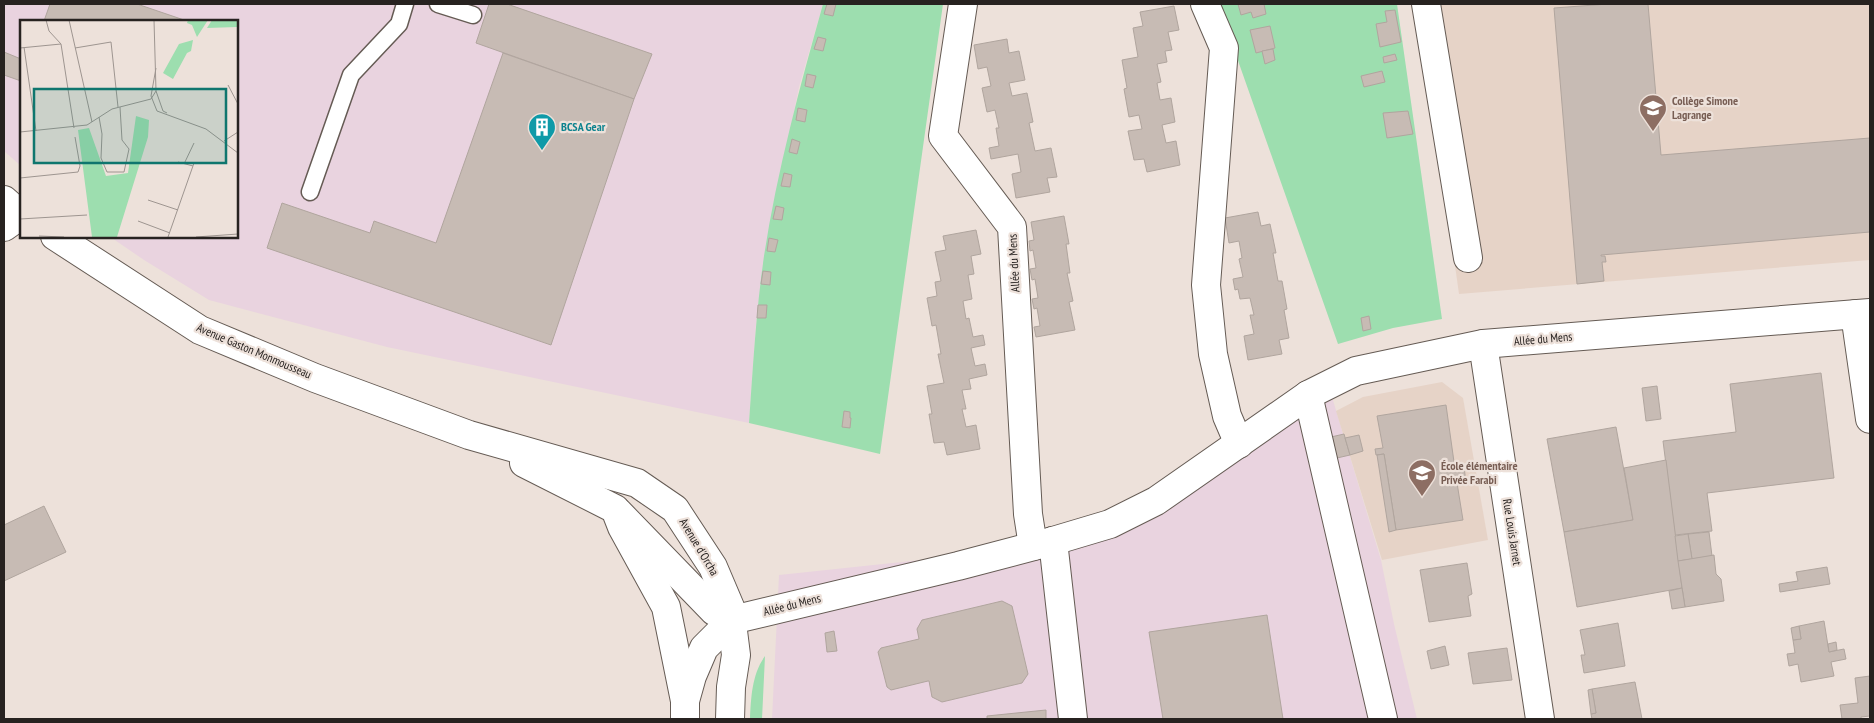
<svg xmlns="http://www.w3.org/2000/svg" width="1874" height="723" viewBox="0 0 1874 723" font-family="'PT Sans Narrow',sans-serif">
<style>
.industrial{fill:#e9d3df}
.built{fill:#e6d3c7}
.green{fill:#9ddeaf}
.building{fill:#c7bbb4;stroke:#b0a59e}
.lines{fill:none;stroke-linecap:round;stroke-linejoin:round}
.lane-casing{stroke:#655b54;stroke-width:19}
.street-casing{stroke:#655b54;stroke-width:30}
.secondary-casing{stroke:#655b54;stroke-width:30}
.lane{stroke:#fff;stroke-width:16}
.street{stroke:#fff;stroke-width:28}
.secondary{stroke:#fff;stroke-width:28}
.labels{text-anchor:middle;stroke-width:4.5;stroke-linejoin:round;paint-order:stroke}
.education-label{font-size:12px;font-weight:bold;fill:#785e54;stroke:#ede1da;text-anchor:start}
.culture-label{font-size:12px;font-weight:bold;fill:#0d838f;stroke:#ede1da;text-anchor:start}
.street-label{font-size:12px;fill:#272220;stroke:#ede1da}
.inset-road{fill:none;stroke:#9e9590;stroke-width:1}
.view{fill:#0f766e;fill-opacity:0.15;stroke:#0f766e;stroke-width:2.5}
.inset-edge{fill:none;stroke:#272220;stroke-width:2.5}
</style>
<rect width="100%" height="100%" fill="#ede1da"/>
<!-- industrial -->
<g class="industrial">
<path d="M4,4H823L799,87L765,254L756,324L749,423L387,347L209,300L144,260L109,236H236V21H21V166L4,151Z"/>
<path d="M1329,387L1381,560L1394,624L1417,719H772L779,575L987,553L1096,527Z"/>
</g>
<!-- built -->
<g class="built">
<path d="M1418,4H1870V260L1459,294Z"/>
<path d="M1442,382L1463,398L1488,540L1382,560L1336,411L1363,397Z"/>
</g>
<!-- green -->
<g class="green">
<path d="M823,4H943L880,454L749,423C753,367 756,311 764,256C777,171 800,86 823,4Z"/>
<path d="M1218,4H1397L1442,319L1393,328L1338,344Z"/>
<path d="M765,656L762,719H750C751,697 752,674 765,656Z"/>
</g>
<!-- building -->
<g class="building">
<path d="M50,4H137L187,21H44Z"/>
<path d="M489,4H507L652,54L634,99L476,43Z"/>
<path d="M827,4H836L833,16L824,14Z"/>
<path d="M1238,4H1264L1266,14L1253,18L1251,12L1241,15Z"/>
<path d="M1608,4H1648L1661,155L1870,138V232L1601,255V256H1605L1606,262H1602L1604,281L1577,284L1554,8Z"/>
<path d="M1174,6L1179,30L1168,32L1172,50L1165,51L1167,62L1157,64L1161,82L1157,83L1160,100L1171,98L1175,122L1162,125L1166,143L1176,141L1180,165L1147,172L1144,159L1134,160L1128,131L1142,129L1139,115L1129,117L1124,89L1127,88L1122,60L1138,57L1133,28L1143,26L1140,12Z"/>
<path d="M1395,10L1401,42L1380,47L1376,24L1387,22L1385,11Z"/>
<path d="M1270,26L1275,48L1256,53L1250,30Z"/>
<path d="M818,37L826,39L823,51L814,49Z"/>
<path d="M1007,39L1009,53L1019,51L1025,80L1009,83L1012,96L1027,93L1033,122L1029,123L1035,151L1051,148L1057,177L1047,178L1050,192L1016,198L1012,174L1021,172L1018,154L991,159L989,148L999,146L996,128H999L995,110L987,112L982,88L991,86L987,67L978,69L974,45Z"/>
<path d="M1273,49L1275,60L1265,64L1262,51Z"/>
<path d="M4,52L21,59V81L4,75Z"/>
<path d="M503,53L634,99L551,345L267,248L282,203L370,233L374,221L436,243Z"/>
<path d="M1395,54L1397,60L1384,63L1383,57Z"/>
<path d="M1382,71L1385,82L1364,87L1361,76Z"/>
<path d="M807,74L816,76L813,88L805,86Z"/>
<path d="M798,108L807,110L805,122L796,120Z"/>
<path d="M1408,111L1413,134L1387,138L1383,113Z"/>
<path d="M792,139L800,142L797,154L789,152Z"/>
<path d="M784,173L792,175L790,187L781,186Z"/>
<path d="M776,206L784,208L782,220L773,219Z"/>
<path d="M1258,212L1261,226L1270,224L1276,253H1273L1278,281H1282L1287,309L1284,310L1289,338L1279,340L1282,354L1248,360L1244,336L1254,334L1250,315H1254L1250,298L1240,299L1238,289L1235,290L1233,279L1243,277L1239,259L1242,258L1239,241L1229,243L1225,218Z"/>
<path d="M1064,216L1069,244H1066L1070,273H1067L1073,301L1069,302L1075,330L1036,337L1034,327L1040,326L1037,308L1034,309L1032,299L1038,298L1035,279L1032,280L1030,269L1036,268L1033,250L1030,251L1029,241L1034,240L1031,222Z"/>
<path d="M976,230L981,254L971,256L974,274L968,275L972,299L963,301L966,319L969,318L973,337L983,335L985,345L971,348L975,366L985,364L987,375L969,379L971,389L962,390L966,409H962L966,427L976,425L980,449L947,455L944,442L934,443L929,414H932L927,386L944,383L938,354H941L936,325L932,326L927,298L937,296L935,282L941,281L935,252L946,250L943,236Z"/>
<path d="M769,238L778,240L775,252L767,251Z"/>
<path d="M763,271L771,272L770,285L761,284Z"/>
<path d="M758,305H767L766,318H757Z"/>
<path d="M1369,316L1371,329L1363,331L1361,318Z"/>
<path d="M1821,373L1834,478L1707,493L1712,531L1675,535L1663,441L1736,432L1730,384Z"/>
<path d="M1657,386L1661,419L1646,421L1642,388Z"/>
<path d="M1446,405L1455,469L1464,467L1466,482L1457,483L1463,520L1396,530L1384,454L1376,455L1375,449L1383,448L1377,416Z"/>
<path d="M844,411L850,412V418H851L850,428L842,427Z"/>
<path d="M1616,427L1633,520L1564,532L1547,439Z"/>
<path d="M1344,434L1350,455L1337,458L1331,437Z"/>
<path d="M1359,435L1363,451L1350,455L1345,438Z"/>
<path d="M1384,454L1396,530L1389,532L1377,455Z"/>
<path d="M1666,460L1682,588L1577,607L1564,532L1633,520L1624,468Z"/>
<path d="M44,506L66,552L4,581V525Z"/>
<path d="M1709,532L1712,556L1692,559L1688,534Z"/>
<path d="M1688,534L1692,559L1678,561L1675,536Z"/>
<path d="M1714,555L1716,574L1721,579L1724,601L1685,607L1678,561Z"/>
<path d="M1467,563L1472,594L1468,596L1471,616L1429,622L1420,570Z"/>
<path d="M1827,567L1830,584L1780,592L1779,584L1798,581L1796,572Z"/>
<path d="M1682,588L1685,607L1672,609L1669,591Z"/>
<path d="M1002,601L1012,606L1028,674L1022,683L942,702L932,697L929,681H928L891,690L887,687L878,652L881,648L919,639L917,629L922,620Z"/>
<path d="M1267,615L1283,719H1163L1149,632Z"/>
<path d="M1824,621L1829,652L1844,649L1846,659L1831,662L1834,676L1801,682L1798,664L1789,666L1787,654L1795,653L1793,640L1801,639L1799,626Z"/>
<path d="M1618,623L1625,666L1584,673L1581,655H1585L1580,630Z"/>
<path d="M1799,626L1801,639L1793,640L1791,628Z"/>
<path d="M834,631L837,651L827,652L825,633Z"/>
<path d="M1836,642L1837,650L1829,652L1828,644Z"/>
<path d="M1445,646L1449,665L1431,669L1427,651Z"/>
<path d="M1507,648L1512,680L1473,684L1468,653Z"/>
<path d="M1870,676V716L1861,717V719H1842L1840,705L1858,703L1855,678Z"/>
<path d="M1635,682L1642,719H1592L1591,714L1596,713L1592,689Z"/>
<path d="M1592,689L1596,713L1591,714L1588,690Z"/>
<path d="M1046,710V719H987V716Z"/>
</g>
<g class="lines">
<!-- lane casing -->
<g class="lane-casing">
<g id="lane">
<path d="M438,4L473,15"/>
<path d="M310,192L351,75L399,24L405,4"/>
</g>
</g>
<!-- street casing -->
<g class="street-casing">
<g id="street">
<path d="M963,4L943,136L1012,227L1028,514L1033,546"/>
<path d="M1205,4L1224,48L1206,285L1213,354L1227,416L1239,444"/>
<path d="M1426,4L1468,258"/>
<path d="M4,227L21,215"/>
<path d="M1855,314L1870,419"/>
<path d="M1483,344L1540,719"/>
<path d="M1308,395L1383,719"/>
<path d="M618,512L714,611L725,618L732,620"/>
<path d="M1053,541L1073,719"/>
<path d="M685,701L692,676L704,648L732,620L958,566L1053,541L1110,524L1156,501L1308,395L1356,371L1483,344L1870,313"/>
</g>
</g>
<!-- secondary casing -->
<g class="secondary-casing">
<g id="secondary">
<path d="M4,200L21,215"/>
<path d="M55,236L200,330L315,378L469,435L637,483L675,509L713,567L730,607L736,655L731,687L730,719"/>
<path d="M524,463L615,509L622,527L666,607L685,701V719"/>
</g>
</g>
<!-- lane -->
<use href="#lane" class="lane"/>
<!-- street -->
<use href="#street" class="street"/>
<!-- secondary -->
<use href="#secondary" class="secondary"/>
</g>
<!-- icons -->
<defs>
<g id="school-pin" transform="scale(1.4375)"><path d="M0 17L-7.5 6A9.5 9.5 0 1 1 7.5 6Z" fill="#8d6e63" stroke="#ede1da"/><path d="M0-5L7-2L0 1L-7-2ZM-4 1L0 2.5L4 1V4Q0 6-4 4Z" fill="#fff"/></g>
<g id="building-pin" transform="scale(1.4375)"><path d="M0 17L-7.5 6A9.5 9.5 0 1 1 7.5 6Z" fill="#0f9aa8" stroke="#ede1da"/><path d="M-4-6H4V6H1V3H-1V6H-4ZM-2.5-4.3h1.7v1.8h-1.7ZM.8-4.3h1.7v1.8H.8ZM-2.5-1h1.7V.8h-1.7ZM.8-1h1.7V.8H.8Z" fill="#fff"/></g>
</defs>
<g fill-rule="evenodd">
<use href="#school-pin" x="1653" y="108"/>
<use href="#building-pin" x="542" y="127"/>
<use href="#school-pin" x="1422" y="473"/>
</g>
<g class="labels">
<!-- education labels -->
<g class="education-label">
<text x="1672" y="105">Collège Simone<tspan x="1672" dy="14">Lagrange</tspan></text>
<text x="1441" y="470">École élémentaire<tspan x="1441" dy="14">Privée Farabi</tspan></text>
</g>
<!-- culture labels -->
<g class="culture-label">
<text x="561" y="131">BCSA Gear</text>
</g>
<!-- street labels -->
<g class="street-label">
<text transform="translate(1014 263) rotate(-93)" y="4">Allée du Mens</text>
<text transform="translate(1543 339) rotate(-5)" y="4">Allée du Mens</text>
<text transform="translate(254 351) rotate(23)" y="4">Avenue Gaston Monmousseau</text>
<text transform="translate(1512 532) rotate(81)" y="4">Rue Louis Jarnet</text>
<text transform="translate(699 547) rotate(59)" y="4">Avenue d'Orcha</text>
<text transform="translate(792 605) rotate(-14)" y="4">Allée du Mens</text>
</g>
</g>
<!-- overview -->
<g transform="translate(20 20)">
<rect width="218" height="218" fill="#ede1da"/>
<path d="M168,0H188L177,17L172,5L167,3ZM192,0H217V7L187,8ZM173,20L171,31L167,33L153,59L143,53L159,24ZM116,96L129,100L128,117L97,217H72L58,110L69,108L86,156L108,153Z" fill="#9ddeaf"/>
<path class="inset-road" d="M26,0L29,11L41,24M49,0L72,102M134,0L136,71L143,91L147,93M41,24L54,108M4,27L16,111M0,28L41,24M55,28L91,22L98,87M136,48L131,76L137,91L186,109L218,133M208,65L218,84M79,97L82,114L81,138L87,152H104L109,129L102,120L100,87M0,112L67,105L92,89L131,79L136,71M204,121L218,112M158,142L173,146M164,144L174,123M0,158L58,152L60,146L55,117M128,180L158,190M0,199L67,195M118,201L150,213M19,216L44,217M148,217L174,143M176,217L218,214"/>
<path class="view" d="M14,69H206V143H14Z"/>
<rect width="218" height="218" class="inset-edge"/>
</g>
<!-- border -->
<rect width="1874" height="723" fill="none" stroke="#272220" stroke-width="10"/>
</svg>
